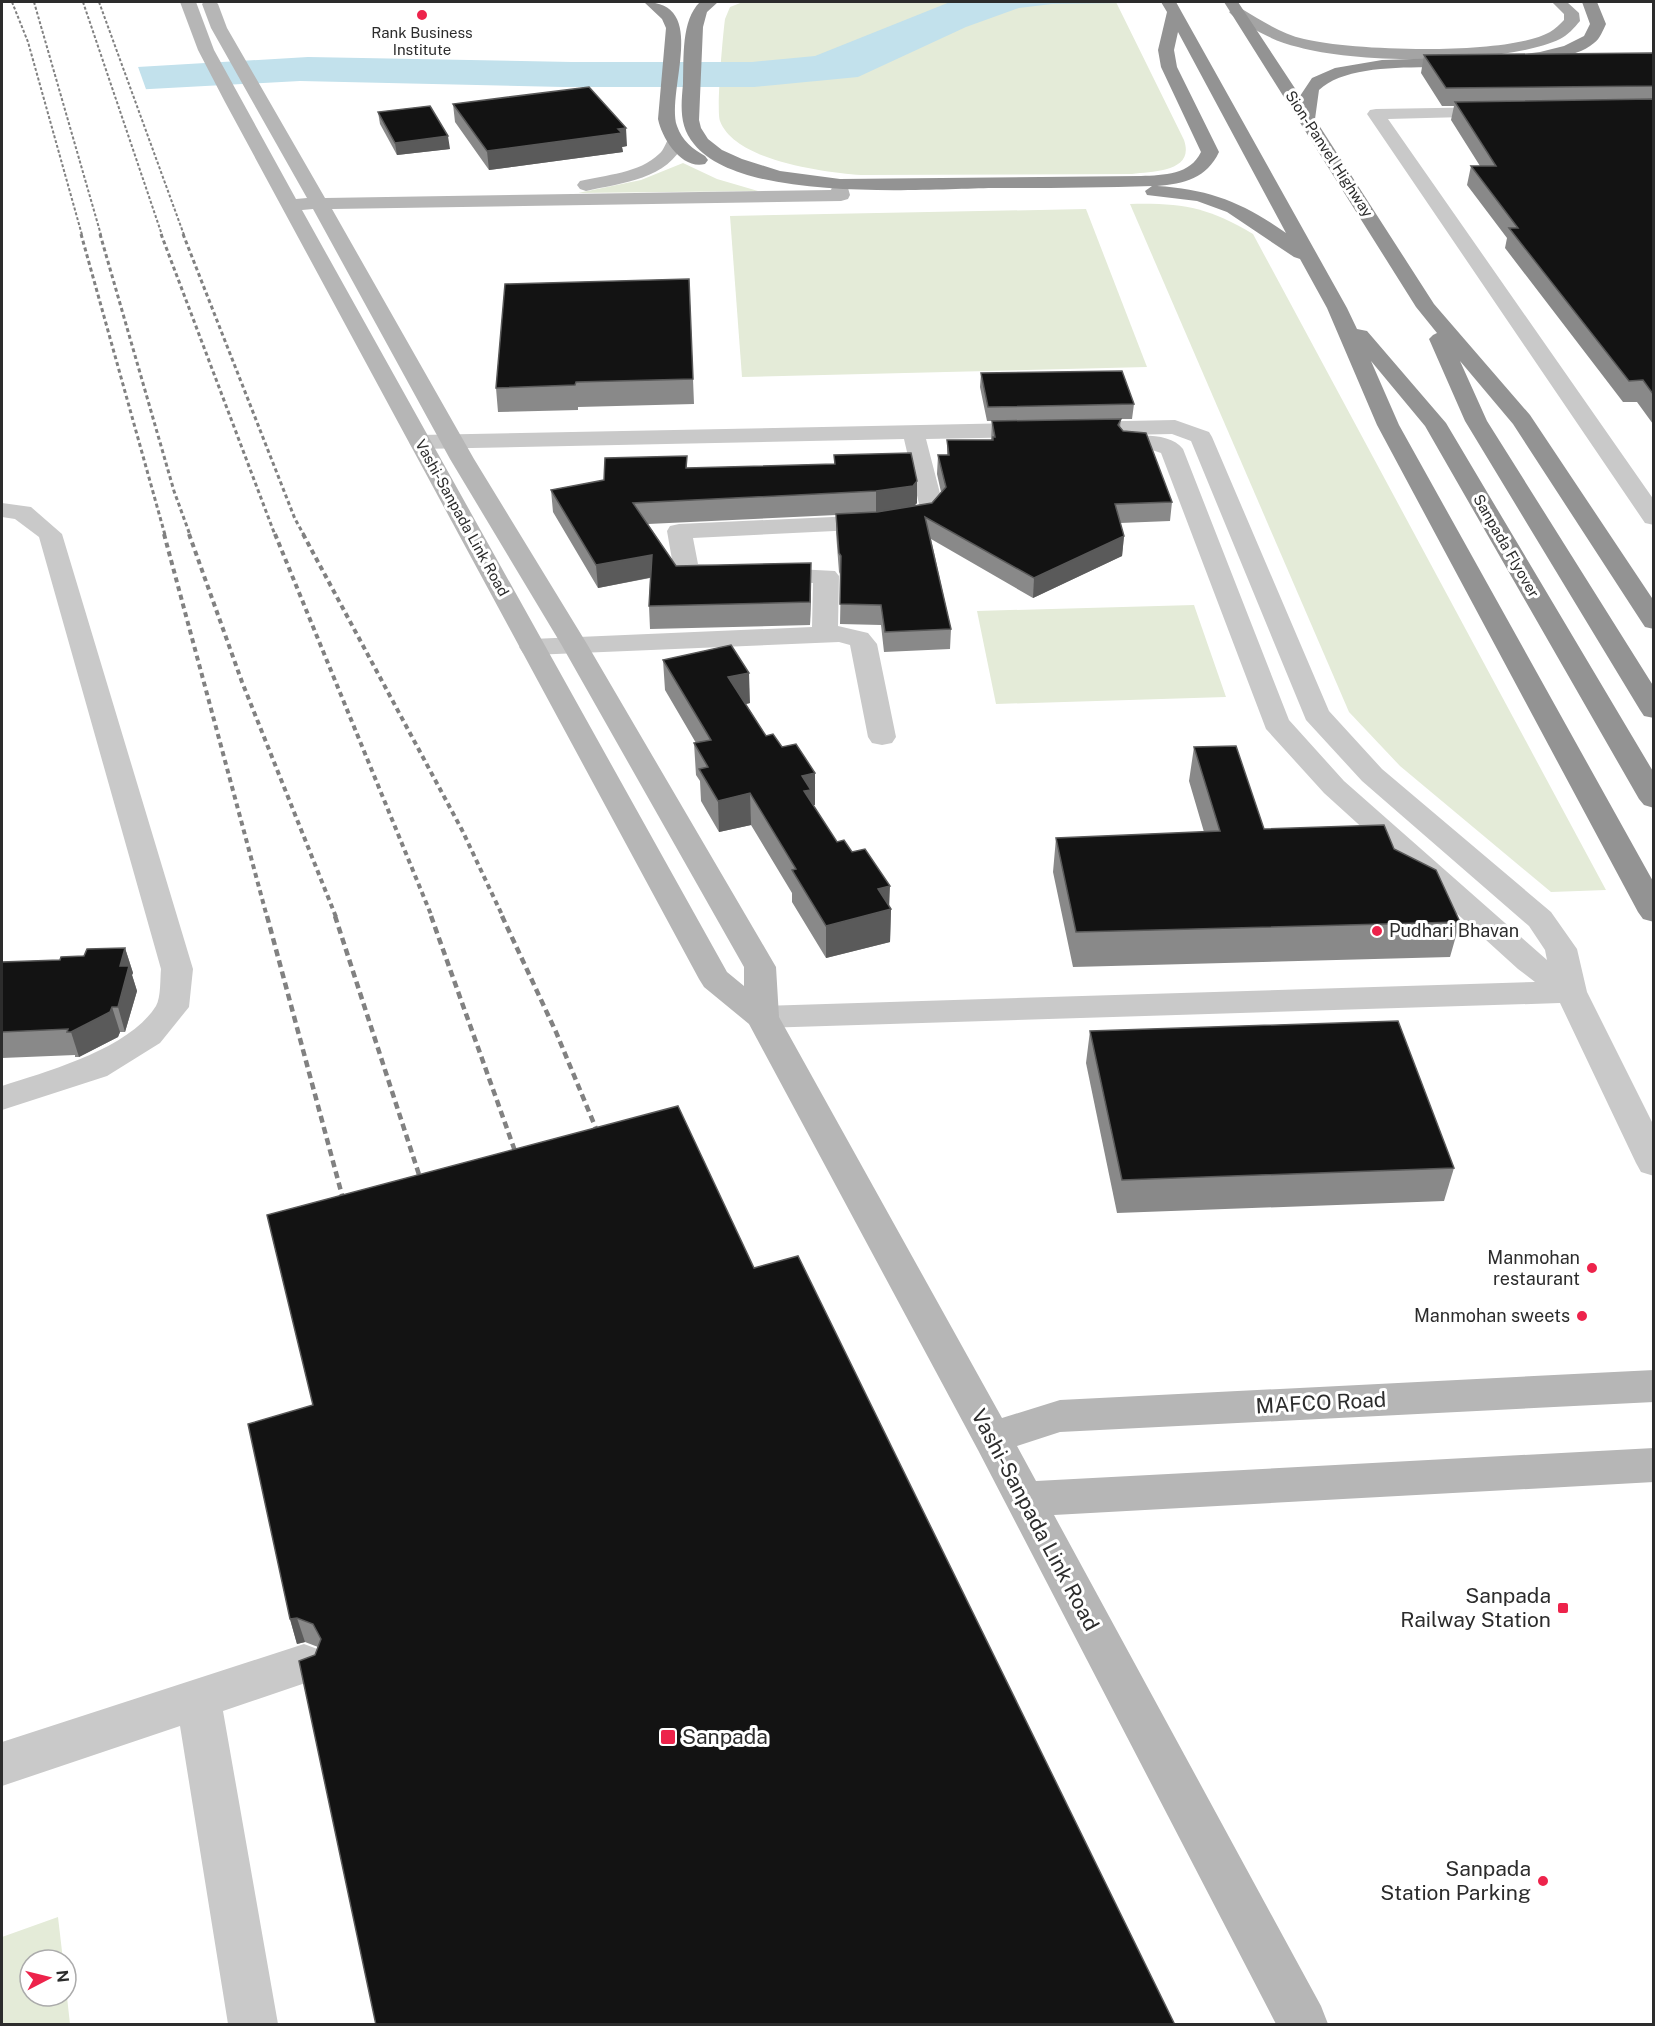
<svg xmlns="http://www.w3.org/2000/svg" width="1655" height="2026" viewBox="0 0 1655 2026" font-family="'Public Sans',sans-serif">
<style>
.green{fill:#e4ebd8}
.water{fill:#c2e1ec}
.pier{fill:#fff}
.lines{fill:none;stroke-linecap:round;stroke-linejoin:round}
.street{fill:#c9c9c9;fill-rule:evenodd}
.secondary{fill:#b6b6b6;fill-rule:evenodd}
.primary{fill:#a4a4a4;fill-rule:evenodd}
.highway{fill:#939393;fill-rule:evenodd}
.rail-far3{stroke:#818181;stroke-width:2;stroke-dasharray:3 2;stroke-linecap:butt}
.rail-far2{stroke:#818181;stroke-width:3;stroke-dasharray:4 3;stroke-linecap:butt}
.rail-far1{stroke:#818181;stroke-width:4;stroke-dasharray:5 4;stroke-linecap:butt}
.rail{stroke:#818181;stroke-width:4.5;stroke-dasharray:7 4.5;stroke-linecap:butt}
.wall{fill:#898989}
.shaded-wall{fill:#5a5a5a}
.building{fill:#131313;stroke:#5a5a5a;stroke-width:1.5}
.poi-dot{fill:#ed234b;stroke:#fff;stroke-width:2}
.labels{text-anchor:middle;stroke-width:6;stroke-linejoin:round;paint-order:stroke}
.far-poi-label{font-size:15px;fill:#2c2c2c;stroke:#fff}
.far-street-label{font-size:15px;fill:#2c2c2c;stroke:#fff}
.poi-label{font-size:18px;fill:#2c2c2c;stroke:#fff;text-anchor:end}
.near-street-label{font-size:21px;fill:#2c2c2c;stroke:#fff}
.near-poi-label{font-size:21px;fill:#2c2c2c;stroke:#fff;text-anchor:end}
</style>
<rect width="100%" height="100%" fill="#fff"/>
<!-- green -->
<g class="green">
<path d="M743,2H1116L1184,140C1195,172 1154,171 1132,174L861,175C823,172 735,161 720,121C716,111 723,34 725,19L730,7Z"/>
<path d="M683,163L717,179L758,191L578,193L641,180Z"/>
<path d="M1130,204C1183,203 1207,207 1253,234L1606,890L1551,892L1400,766L1349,712Z"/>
<path d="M1086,209L1147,367L742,377L730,216Z"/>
<path d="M1194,605L1226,697L996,704L977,611Z"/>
<path d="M58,1917L63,1960H30V1996H66V1988L70,2024H2V1937Z"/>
</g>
<!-- water -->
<path class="water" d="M950,2H1204L1052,4L1019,8L966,27L858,77L754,87H563L300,81L2,97V75L308,57L572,62H752L815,56Z"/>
<!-- pier -->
<path class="pier" d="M137,64L147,92L2,100V72Z"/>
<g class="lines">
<!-- street -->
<g class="street">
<path d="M1497,107L1503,108L1506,112L1503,116L1388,119L1654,500V525L1645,523L1367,114L1370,110L1376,109Z"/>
<path d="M1175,420L1209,432L1212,437L1329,711L1382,769L1551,912L1577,949L1587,992L1654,1126V1176L1641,1172L1636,1163L1560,1003L762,1028L750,1025L745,1017L750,1009L762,1006L1535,982L1518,969L1324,793L1266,729L1161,453L1152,450L1121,448L1118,443L1121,438C1138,434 1171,433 1183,449L1289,720L1344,781L1547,960L1545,950L1529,926L1362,781L1306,720L1191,441L1172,434L926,439L943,505L930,521L876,529L693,538L698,564L835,571L839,576L838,626L868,633L877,644L896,737L892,743L882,745L872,743L868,737L850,645L839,642L532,655L523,653L519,647L523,641L532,639L812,627L813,583L678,576L674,571L667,531L670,526L679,524L876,515L913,510L919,504L904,439L420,449L412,447L409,442L412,437L420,435Z"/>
<path d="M2,503L31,507L62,534L193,969L189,1007L160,1043L107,1076L2,1110V1086C48,1071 129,1049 156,1006C161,997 160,979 161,969L39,537L15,519L2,517Z"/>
<path d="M304,1644L320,1650L326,1664L320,1678L223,1711L278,2024H228L180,1726L2,1786V1742Z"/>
</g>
<!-- secondary -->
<g class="secondary">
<path d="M180,2H196L214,50L296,199L307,198L211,28L202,4L204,2H216L218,4L227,28L325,198L831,190L834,181H846L850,195L848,199L841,201L332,209L474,459L587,644L776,967L779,1017L1002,1418L1060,1400L1654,1370V1402L1060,1432L1017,1446L1036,1481L1654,1448V1482L1054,1515L1321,2006L1328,2024H1276L978,1450L749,1024L704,987L699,979L225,102L198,50ZM313,209L450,459L561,644L744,967V986L727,972L302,210Z"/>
<path d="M675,137L681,138L684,142C669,179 621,183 586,191L580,189L577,185L580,181C605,175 640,173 659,154C664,150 665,144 669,138Z"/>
</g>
<!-- primary -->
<path class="primary" d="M1552,2H1567L1579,13L1580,21C1575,27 1567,36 1560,39C1505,65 1357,64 1298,47C1280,43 1263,35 1248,25C1241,21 1234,18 1229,12L1237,7L1242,9C1262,21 1282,34 1304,39C1353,51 1508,56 1550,32C1555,29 1560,24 1564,20V14Z"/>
<!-- highway -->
<g class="highway">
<path d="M644,2C710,2 666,89 677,126C682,141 693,149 705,156L708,160L705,164C682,170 662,139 658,119L666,28L662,19Z"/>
<path d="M700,2H718L707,12L703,27L699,120L701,128L708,139L722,150L742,159L780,171L840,179L1141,176C1164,175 1190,175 1201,152L1161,67L1158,50L1167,12L1161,2H1176L1347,308L1357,329L1367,331L1446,423L1654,773V808L1644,805L1639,799L1425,426L1371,361L1399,425L1654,883V922L1643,919L1638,912L1377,425L1327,308L1300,259L1294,257L1227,212L1197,201L1147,195L1145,191L1152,186C1099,188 1046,188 993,188C923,189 741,203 694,144C679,126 681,106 683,84C684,58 681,20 700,2ZM1178,32L1286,233C1244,203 1209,189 1157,186C1184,184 1207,178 1219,152L1177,67L1174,50Z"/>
<path d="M1224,2H1238L1300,96L1312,78L1335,68L1382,60L1507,56L1540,52L1564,46L1584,36L1590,24L1582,2H1597L1606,24C1603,30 1600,39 1594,43C1584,52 1569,55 1556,58C1529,64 1502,66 1474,67C1433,69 1350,60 1319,90L1315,119L1434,304L1530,415L1654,601V629L1645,627L1641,621L1513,424L1460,361L1487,421L1654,687V718L1644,716L1640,710L1465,421L1429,339L1433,335L1437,333L1416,307Z"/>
</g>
<!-- rail-far3 -->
<g class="rail-far3">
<path d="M12,2L28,42L82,235"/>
<path d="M34,2L101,235"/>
<path d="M83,2L162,235"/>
<path d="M99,2L184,235"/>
</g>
<!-- rail-far2 -->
<g class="rail-far2">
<path d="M81,234L165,535"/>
<path d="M100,234L174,491L190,535"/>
<path d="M161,234L275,535"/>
<path d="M183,234L295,519L304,535"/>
</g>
<!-- rail-far1 -->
<g class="rail-far1">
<path d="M164,534L267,917"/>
<path d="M189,534L242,682L336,917"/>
<path d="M275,534L432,917"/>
<path d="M303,534L462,830L503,917"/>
</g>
<!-- rail -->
<g class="rail">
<path d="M267,916L346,1210"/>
<path d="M335,916L424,1190"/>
<path d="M431,916L520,1165"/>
<path d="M502,916L556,1032L602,1143"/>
</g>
</g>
<!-- wall -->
<g class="wall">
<path d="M1653,53V424L1637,402H1623L1505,248L1507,238L1467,185L1471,166H1480L1451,120L1454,106H1442L1421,73L1424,55Z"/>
<path d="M453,104L627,146L622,147L623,152L489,170L455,122Z"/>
<path d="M378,112L450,149L397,155L380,124Z"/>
<path d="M689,279L694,404L578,407V410L498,412L496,388Z"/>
<path d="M981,373L1134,404L1132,419H1121L1120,428L1172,502L1170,521L1120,523L1124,536L1122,556L1033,598L931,539L951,629L950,649L884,652L881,625L840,624L841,576L839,572L836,533V515L648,524L676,566L811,586L810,625L650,629L649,606L650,578L598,588L553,512L551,490L604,480L687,456V468L834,464V455L917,481V503L914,506L932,503L941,492L937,474L938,455H947V440H991L992,421H987L980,387Z"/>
<path d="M663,660L750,703L746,704L766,736L815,773V805H813L837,842L891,909L890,942L826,958L792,902V893L751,825L719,832L701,801L700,781L696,775L694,743H696L665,690Z"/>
<path d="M1194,747L1264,829L1394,849L1460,922L1450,957L1073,967L1053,872L1056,838L1204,832L1189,781Z"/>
<path d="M125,948L133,973L132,975L137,991L125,1032H120L118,1037L79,1057H75V1055L2,1058V962L60,960Z"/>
<path d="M1090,1031L1454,1168L1444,1201L1117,1213L1086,1063Z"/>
<path d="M678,1106L315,1655L318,1647L305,1642L297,1644L290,1619L313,1405Z"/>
</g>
<!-- shaded-wall -->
<g class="shaded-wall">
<path d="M626,128L627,146L622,147L623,152L489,170L487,151Z"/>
<path d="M448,136L450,149L397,155L395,143Z"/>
<path d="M917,481V503L912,508L876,513V491Z"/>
<path d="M1124,536L1122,556L1033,598L1034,578Z"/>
<path d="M652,555L653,577L598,588L596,565Z"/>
<path d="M811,563V586L810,625V602Z"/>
<path d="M749,673L750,703L729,708L728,677Z"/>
<path d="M815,773V805L811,806L804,823L802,776Z"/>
<path d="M750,793L751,825L719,832L718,801Z"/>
<path d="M890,886L889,910L891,909L890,942L826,958V926L878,889Z"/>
<path d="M125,948L133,973L132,975L137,991L125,1032L118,1007L120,966Z"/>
<path d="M112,1007L120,1032L118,1037L79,1057L71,1032Z"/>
<path d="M297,1618L305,1642L297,1644L290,1619Z"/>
</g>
<!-- building -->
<g class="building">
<path d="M1653,53V86L1446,88L1424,55Z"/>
<path d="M589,87L626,128L618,129L622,133L487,151L453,104Z"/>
<path d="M1653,99V394L1643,380L1629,381L1509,228H1518L1471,166H1496L1455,102Z"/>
<path d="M430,106L448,136L395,143L378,112Z"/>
<path d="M689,279L693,379L576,382L575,385L496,388L505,284Z"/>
<path d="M1122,371L1134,404L988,407L981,373Z"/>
<path d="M1121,419L1118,425L1123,431L1146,433L1172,502L1115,504L1124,536L1034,578L925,517L951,629L885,632L881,605L840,604L841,556L839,553L836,514L877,512L932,503L946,487L938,455H949L947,440H993V437H995L992,421Z"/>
<path d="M911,453L917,481L913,486L876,491L633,503L676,566L811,563L810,602L649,606L652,555L596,565L551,490L604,480L605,458L687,456L686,468L835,464L834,455Z"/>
<path d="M731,645L749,673L728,677L766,736L773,734L782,747L796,744L815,773L802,776L811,790L804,791L837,842L844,840L852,852L865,849L890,886L878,889L891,909L826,926L792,870L796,869L750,793L718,801L699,769L708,767L694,743L711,740L663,660Z"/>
<path d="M1236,746L1264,829L1384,825L1394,849L1436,870L1460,922L1076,932L1056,838L1220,831L1194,747Z"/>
<path d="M125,948L120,966H129L118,1007H112L110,1012L71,1032H67L68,1029L2,1032V962L60,960L61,957L84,956L87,949Z"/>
<path d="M1398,1021L1454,1168L1122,1180L1090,1031Z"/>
<path d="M678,1106L754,1268L798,1256L1175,2025H376L299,1661L315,1655L321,1639L313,1624L297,1618L290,1619L248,1424L313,1405L267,1215Z"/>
</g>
<!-- markers -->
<g class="poi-dot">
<circle cx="422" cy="15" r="6"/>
<circle cx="1377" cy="931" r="6"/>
<circle cx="1592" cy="1268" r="6"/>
<circle cx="1582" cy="1316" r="6"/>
<rect x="1557" y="1602" width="12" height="12" rx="3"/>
<rect x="660" y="1729" width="16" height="16" rx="3"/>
<circle cx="1543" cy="1881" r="6"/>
</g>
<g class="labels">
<!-- far-poi labels -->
<g class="far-poi-label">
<text x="422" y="38">Rank Business<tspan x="422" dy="17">Institute</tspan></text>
</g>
<!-- far-street labels -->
<g class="far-street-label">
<text transform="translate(1329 154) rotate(57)" y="5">Sion-Panvel Highway</text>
<text transform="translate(462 518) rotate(61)" y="5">Vashi-Sanpada Link Road</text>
<text transform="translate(1506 546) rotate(60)" y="5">Sanpada Flyover</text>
</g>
<!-- poi labels -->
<g class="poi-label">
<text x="1389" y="937" text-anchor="start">Pudhari Bhavan</text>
<text x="1580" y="1264">Manmohan<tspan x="1580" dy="21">restaurant</tspan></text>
<text x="1570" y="1322">Manmohan sweets</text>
</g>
<!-- near-street labels -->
<g class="near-street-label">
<text transform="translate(1321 1403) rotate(-3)" y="7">MAFCO Road</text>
<text transform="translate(1035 1520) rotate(62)" y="7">Vashi-Sanpada Link Road</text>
</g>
<!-- near-poi labels -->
<g class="near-poi-label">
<text x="1551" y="1603">Sanpada<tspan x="1551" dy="24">Railway Station</tspan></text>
<text x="682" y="1744" text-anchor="start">Sanpada</text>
<text x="1531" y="1876">Sanpada<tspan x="1531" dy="24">Station Parking</tspan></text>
</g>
</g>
<!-- border -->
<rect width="1655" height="2026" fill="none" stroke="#2c2c2c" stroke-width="6"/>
<!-- north arrow -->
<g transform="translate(48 1978) rotate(83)"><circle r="28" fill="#ffffff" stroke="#ababab" stroke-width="1.5"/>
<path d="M0-4.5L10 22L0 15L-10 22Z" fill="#ed234b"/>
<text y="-9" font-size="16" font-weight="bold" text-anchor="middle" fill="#2c2c2c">N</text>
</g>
</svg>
